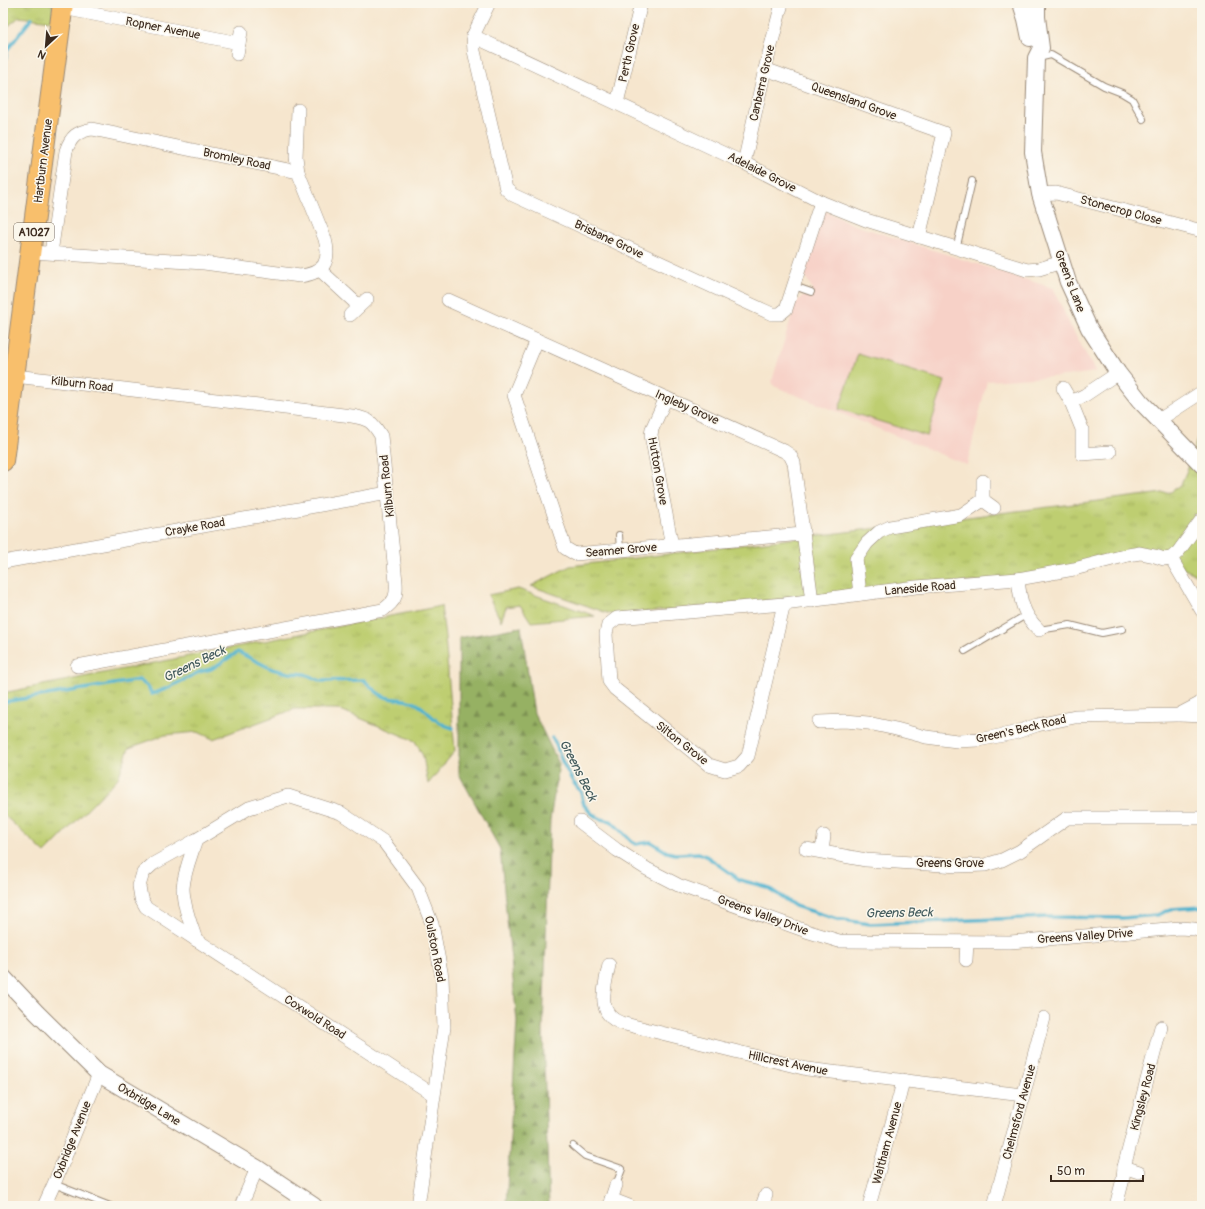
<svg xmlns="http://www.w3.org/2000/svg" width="1205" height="1209" viewBox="0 0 1205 1209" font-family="Pangolin,sans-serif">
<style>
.built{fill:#f7d1c7}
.grass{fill:url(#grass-tufts);stroke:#7c7c48}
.forest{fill:url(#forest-firs);stroke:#686e40}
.pitch{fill:#bece71;stroke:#7c7c48}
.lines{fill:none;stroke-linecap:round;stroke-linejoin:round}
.stream{stroke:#50b3cf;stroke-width:3.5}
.service-casing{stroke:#988876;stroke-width:8}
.minor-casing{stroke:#988876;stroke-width:14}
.tertiary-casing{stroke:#988876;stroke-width:18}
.primary-casing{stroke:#988876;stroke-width:22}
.service{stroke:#fff;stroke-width:6}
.minor{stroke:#fff;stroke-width:13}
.tertiary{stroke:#fff;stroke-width:16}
.primary{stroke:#f8bf6c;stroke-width:20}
.labels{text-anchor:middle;stroke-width:3;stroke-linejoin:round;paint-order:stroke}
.shield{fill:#fbf7ec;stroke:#75685c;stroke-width:1}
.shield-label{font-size:11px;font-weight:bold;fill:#3b2a1e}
.street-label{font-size:12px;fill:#3b2a1e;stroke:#fbf7ec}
.water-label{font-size:13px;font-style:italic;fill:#425a5c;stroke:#fbf7ec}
</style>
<defs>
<pattern id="grass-tufts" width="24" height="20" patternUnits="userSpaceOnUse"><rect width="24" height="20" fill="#bece71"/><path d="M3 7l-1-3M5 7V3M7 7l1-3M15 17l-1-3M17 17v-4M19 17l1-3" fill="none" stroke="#a4b161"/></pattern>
<pattern id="forest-firs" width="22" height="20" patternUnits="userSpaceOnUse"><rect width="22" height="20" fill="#96b163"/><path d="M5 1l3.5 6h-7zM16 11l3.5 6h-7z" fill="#7c9051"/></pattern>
</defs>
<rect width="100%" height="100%" fill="#fbf7ec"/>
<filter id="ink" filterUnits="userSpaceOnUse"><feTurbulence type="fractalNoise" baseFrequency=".025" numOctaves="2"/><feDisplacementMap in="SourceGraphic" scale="8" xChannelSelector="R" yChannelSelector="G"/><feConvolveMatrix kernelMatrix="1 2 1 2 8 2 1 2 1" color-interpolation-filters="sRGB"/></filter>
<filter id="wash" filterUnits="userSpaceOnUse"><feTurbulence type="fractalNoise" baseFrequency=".012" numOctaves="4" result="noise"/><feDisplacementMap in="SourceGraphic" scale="16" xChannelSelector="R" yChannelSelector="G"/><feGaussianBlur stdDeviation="0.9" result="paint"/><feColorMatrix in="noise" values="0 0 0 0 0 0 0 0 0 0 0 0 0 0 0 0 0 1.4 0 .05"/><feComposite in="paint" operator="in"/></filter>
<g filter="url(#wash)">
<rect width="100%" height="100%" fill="#f6e6ce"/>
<!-- built -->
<path class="built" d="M823,210L854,225L1053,288L1072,329L1096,372L1065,376L987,381L967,465L774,386L772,381L796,302L813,290L804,274Z"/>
<!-- grass -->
<g class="grass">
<path d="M3,3H53L52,21L19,17L6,28L3,43Z"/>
<path d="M1198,437H1202V577L1152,555L1015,578L613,615L531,586L570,566L1171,492L1181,484L1188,468Z"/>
<path d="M518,589L595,616L531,622L520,605L506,607L501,621L488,595Z"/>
<path d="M441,606L445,637L455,751L428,784L423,756L415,741L338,709H295L213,739L198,732L165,735L129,748L118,778L45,853L3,814V693Z"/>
</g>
<!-- forest -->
<path class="forest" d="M521,627L534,713L559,764L550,820L543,1030L549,1206H506L517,1021L500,849L459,774V638Z"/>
<!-- pitch -->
<path class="pitch" d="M858,354L945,381L927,436L839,409Z"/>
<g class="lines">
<!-- stream -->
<g class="stream">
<path d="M3,72L7,50L32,18"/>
<path d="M3,702L139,680L147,686L152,694L168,688L199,672L211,669L238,652L272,669L289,673L305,674L321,681L364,680C371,687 379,696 389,698C399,700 408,699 417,704C432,713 433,723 453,728"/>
<path d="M552,738L555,742L562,761L573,782L581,792L584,805L591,813L600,819L611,821L632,842L636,844L651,842L667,852L675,854L699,853L706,856L740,880L767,887L795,906L837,919L870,924L1049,917L1123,918L1157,915L1171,909L1202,907"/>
</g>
</g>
</g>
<g filter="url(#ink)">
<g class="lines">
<!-- service casing -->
<g class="service-casing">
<g id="service">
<path d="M1038,58L1051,55L1104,86L1122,93L1132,99L1143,119"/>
<path d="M958,241L972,181"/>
<path d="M794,286L811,292"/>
<path d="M619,535L620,550"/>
<path d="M1039,630L1070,625L1102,633L1122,629"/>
<path d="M965,651L1026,615"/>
<path d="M573,1146L585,1156L622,1169L616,1185"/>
<path d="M54,1184L110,1206"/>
</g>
</g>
<!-- minor casing -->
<g class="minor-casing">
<g id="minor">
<path d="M489,3L473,36L474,51L506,189L513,195L772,314H780L786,309L821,202"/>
<path d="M63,8L239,43"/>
<path d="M473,36L744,163L821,202L866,220L1027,270L1039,269L1062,262"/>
<path d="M237,54L241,32"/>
<path d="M765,69L944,133L919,237"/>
<path d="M617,103L641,3"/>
<path d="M298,110L296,157L298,172"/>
<path d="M744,163L765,69L782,3"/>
<path d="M1040,194L1056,193L1202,231"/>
<path d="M31,252L204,263L300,276C324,273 331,262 325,239L298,172L92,129C77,132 71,136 66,151L51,253"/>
<path d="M320,270L359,306"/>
<path d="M448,300L784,451L790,455L794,463L812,601"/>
<path d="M350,315L367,299"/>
<path d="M537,340L514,395L565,548L575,554L803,534"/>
<path d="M15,376L352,416C369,419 372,421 381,436L396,582C397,597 395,601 383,610L77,666"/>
<path d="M1063,388L1071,402"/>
<path d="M666,398L652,429L651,435L672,546"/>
<path d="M1159,420L1202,392"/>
<path d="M1110,452L1082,454V429L1071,402L1085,395L1118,373"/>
<path d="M983,500L994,508"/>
<path d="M1171,558L1202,611"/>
<path d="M3,562L388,493"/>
<path d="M1018,579C1020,600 1023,615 1039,630"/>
<path d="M860,594L856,559L867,543L879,532L890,527L961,515L983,500V481"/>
<path d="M784,604L748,756L739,766L725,770L709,765L615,689L609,681L606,634L608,625L617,618L784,604L916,587L1018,579L1074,569L1128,555L1140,553L1155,556L1164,559L1171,558L1178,552L1202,519"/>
<path d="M1180,715L1202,716"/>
<path d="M819,722L845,721L868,723L896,729L926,737L957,741L978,740L1014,733L1037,725L1075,717L1178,715L1199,704L1202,701"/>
<path d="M580,822L617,850L647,869L678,885L806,931L839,941L1010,942L1180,928L1194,929L1202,931"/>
<path d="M806,849L866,860L958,866L985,865L1002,860L1020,851L1067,818H1202"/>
<path d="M822,851L824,836"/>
<path d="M196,940C191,924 183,906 183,888C184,872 191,856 196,840"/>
<path d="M966,960L967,942"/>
<path d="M609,965C605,986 595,1014 621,1023L807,1069L1023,1095"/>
<path d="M1124,1167L1139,1172"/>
<path d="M611,1199L629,1206"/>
<path d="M44,1206L54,1184L99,1074"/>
<path d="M241,1206L257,1168"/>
<path d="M418,1206L444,1027L442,977L432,924L418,888L384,842L341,813L288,796L249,808L196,840L153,864L143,873L139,886L141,898L146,907L434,1095"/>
<path d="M609,1206L616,1185"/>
<path d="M762,1206L766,1195"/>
<path d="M869,1206L900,1094L903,1080"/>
<path d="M994,1206L1044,1018"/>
<path d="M1116,1206L1123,1179L1124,1167L1161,1027"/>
</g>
</g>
<!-- tertiary casing -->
<g class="tertiary-casing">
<g id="tertiary">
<path d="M1021,3L1026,19L1030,38"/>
<path d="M1037,3V17L1041,48L1036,58L1033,152L1040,194L1068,282L1089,328L1118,373L1140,401L1202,465"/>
<path d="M3,977L37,1013L99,1074L257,1168L314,1206"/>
</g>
</g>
<!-- primary casing -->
<g class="primary-casing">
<path id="primary" d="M3,461L63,3"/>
</g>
<!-- service -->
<use href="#service" class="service"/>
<!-- minor -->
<use href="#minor" class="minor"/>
<!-- tertiary -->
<use href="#tertiary" class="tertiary"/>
<!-- primary -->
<use href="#primary" class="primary"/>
</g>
</g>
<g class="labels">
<!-- shield labels -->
<rect class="shield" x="14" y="223" width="40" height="18" rx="3"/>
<g class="shield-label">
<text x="34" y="236">A1027</text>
</g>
<!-- street labels -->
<g class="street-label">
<text transform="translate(163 28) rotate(11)" y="4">Ropner Avenue</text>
<text transform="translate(629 53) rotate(-77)" y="4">Perth Grove</text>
<text transform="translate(762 83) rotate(-77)" y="4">Canberra Grove</text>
<text transform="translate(854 101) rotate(20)" y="4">Queensland Grove</text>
<text transform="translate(237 159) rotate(12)" y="4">Bromley Road</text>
<text transform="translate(43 161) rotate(-83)" y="4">Hartburn Avenue</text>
<text transform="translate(762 172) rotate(27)" y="4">Adelaide Grove</text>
<text transform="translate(1121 210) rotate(15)" y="4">Stonecrop Close</text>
<text transform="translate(609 239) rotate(25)" y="4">Brisbane Grove</text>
<text transform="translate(1070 281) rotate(69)" y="4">Green's Lane</text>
<text transform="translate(82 384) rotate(7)" y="4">Kilburn Road</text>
<text transform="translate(687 407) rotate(24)" y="4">Ingleby Grove</text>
<text transform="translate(658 471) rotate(80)" y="4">Hutton Grove</text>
<text transform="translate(387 486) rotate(-96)" y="4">Kilburn Road</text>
<text transform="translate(195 527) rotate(-10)" y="4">Crayke Road</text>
<text transform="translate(621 550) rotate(-5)" y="4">Seamer Grove</text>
<text transform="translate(920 588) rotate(-5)" y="4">Laneside Road</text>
<text transform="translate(1021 729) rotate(-13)" y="4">Green's Beck Road</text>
<text transform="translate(682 743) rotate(38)" y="4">Silton Grove</text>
<text x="950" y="867">Greens Grove</text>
<text transform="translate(763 915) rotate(20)" y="4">Greens Valley Drive</text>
<text transform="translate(1085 936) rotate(-4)" y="4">Greens Valley Drive</text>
<text transform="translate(435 949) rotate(79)" y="4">Oulston Road</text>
<text transform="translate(315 1017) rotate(33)" y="4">Coxwold Road</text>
<text transform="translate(788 1063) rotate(12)" y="4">Hillcrest Avenue</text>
<text transform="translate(1143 1097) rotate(-75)" y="4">Kingsley Road</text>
<text transform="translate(149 1104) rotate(31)" y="4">Oxbridge Lane</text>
<text transform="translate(1019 1112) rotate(-75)" y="4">Chelmsford Avenue</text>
<text transform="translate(72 1140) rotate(-68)" y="4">Oxbridge Avenue</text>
<text transform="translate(887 1143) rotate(-75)" y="4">Waltham Avenue</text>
</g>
<!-- water labels -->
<g class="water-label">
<text transform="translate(194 663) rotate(-26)" y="5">Greens Beck</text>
<text transform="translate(579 770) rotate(63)" y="5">Greens Beck</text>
<text transform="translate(899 912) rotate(-1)" y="5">Greens Beck</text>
</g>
</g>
<!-- margin -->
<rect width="1205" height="1209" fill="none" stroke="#fbf7ec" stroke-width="16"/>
<!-- north arrow -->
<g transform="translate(46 46) rotate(206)" stroke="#fbf7ec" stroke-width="3" paint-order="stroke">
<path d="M0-3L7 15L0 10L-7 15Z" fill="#3b2a1e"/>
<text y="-6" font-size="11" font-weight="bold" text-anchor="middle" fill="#3b2a1e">N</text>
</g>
<!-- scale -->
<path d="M1051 1175v6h92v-6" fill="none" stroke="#3b2a1e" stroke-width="2"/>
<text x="1057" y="1175" font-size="12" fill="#3b2a1e" stroke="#fbf7ec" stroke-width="3" paint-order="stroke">50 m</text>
</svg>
